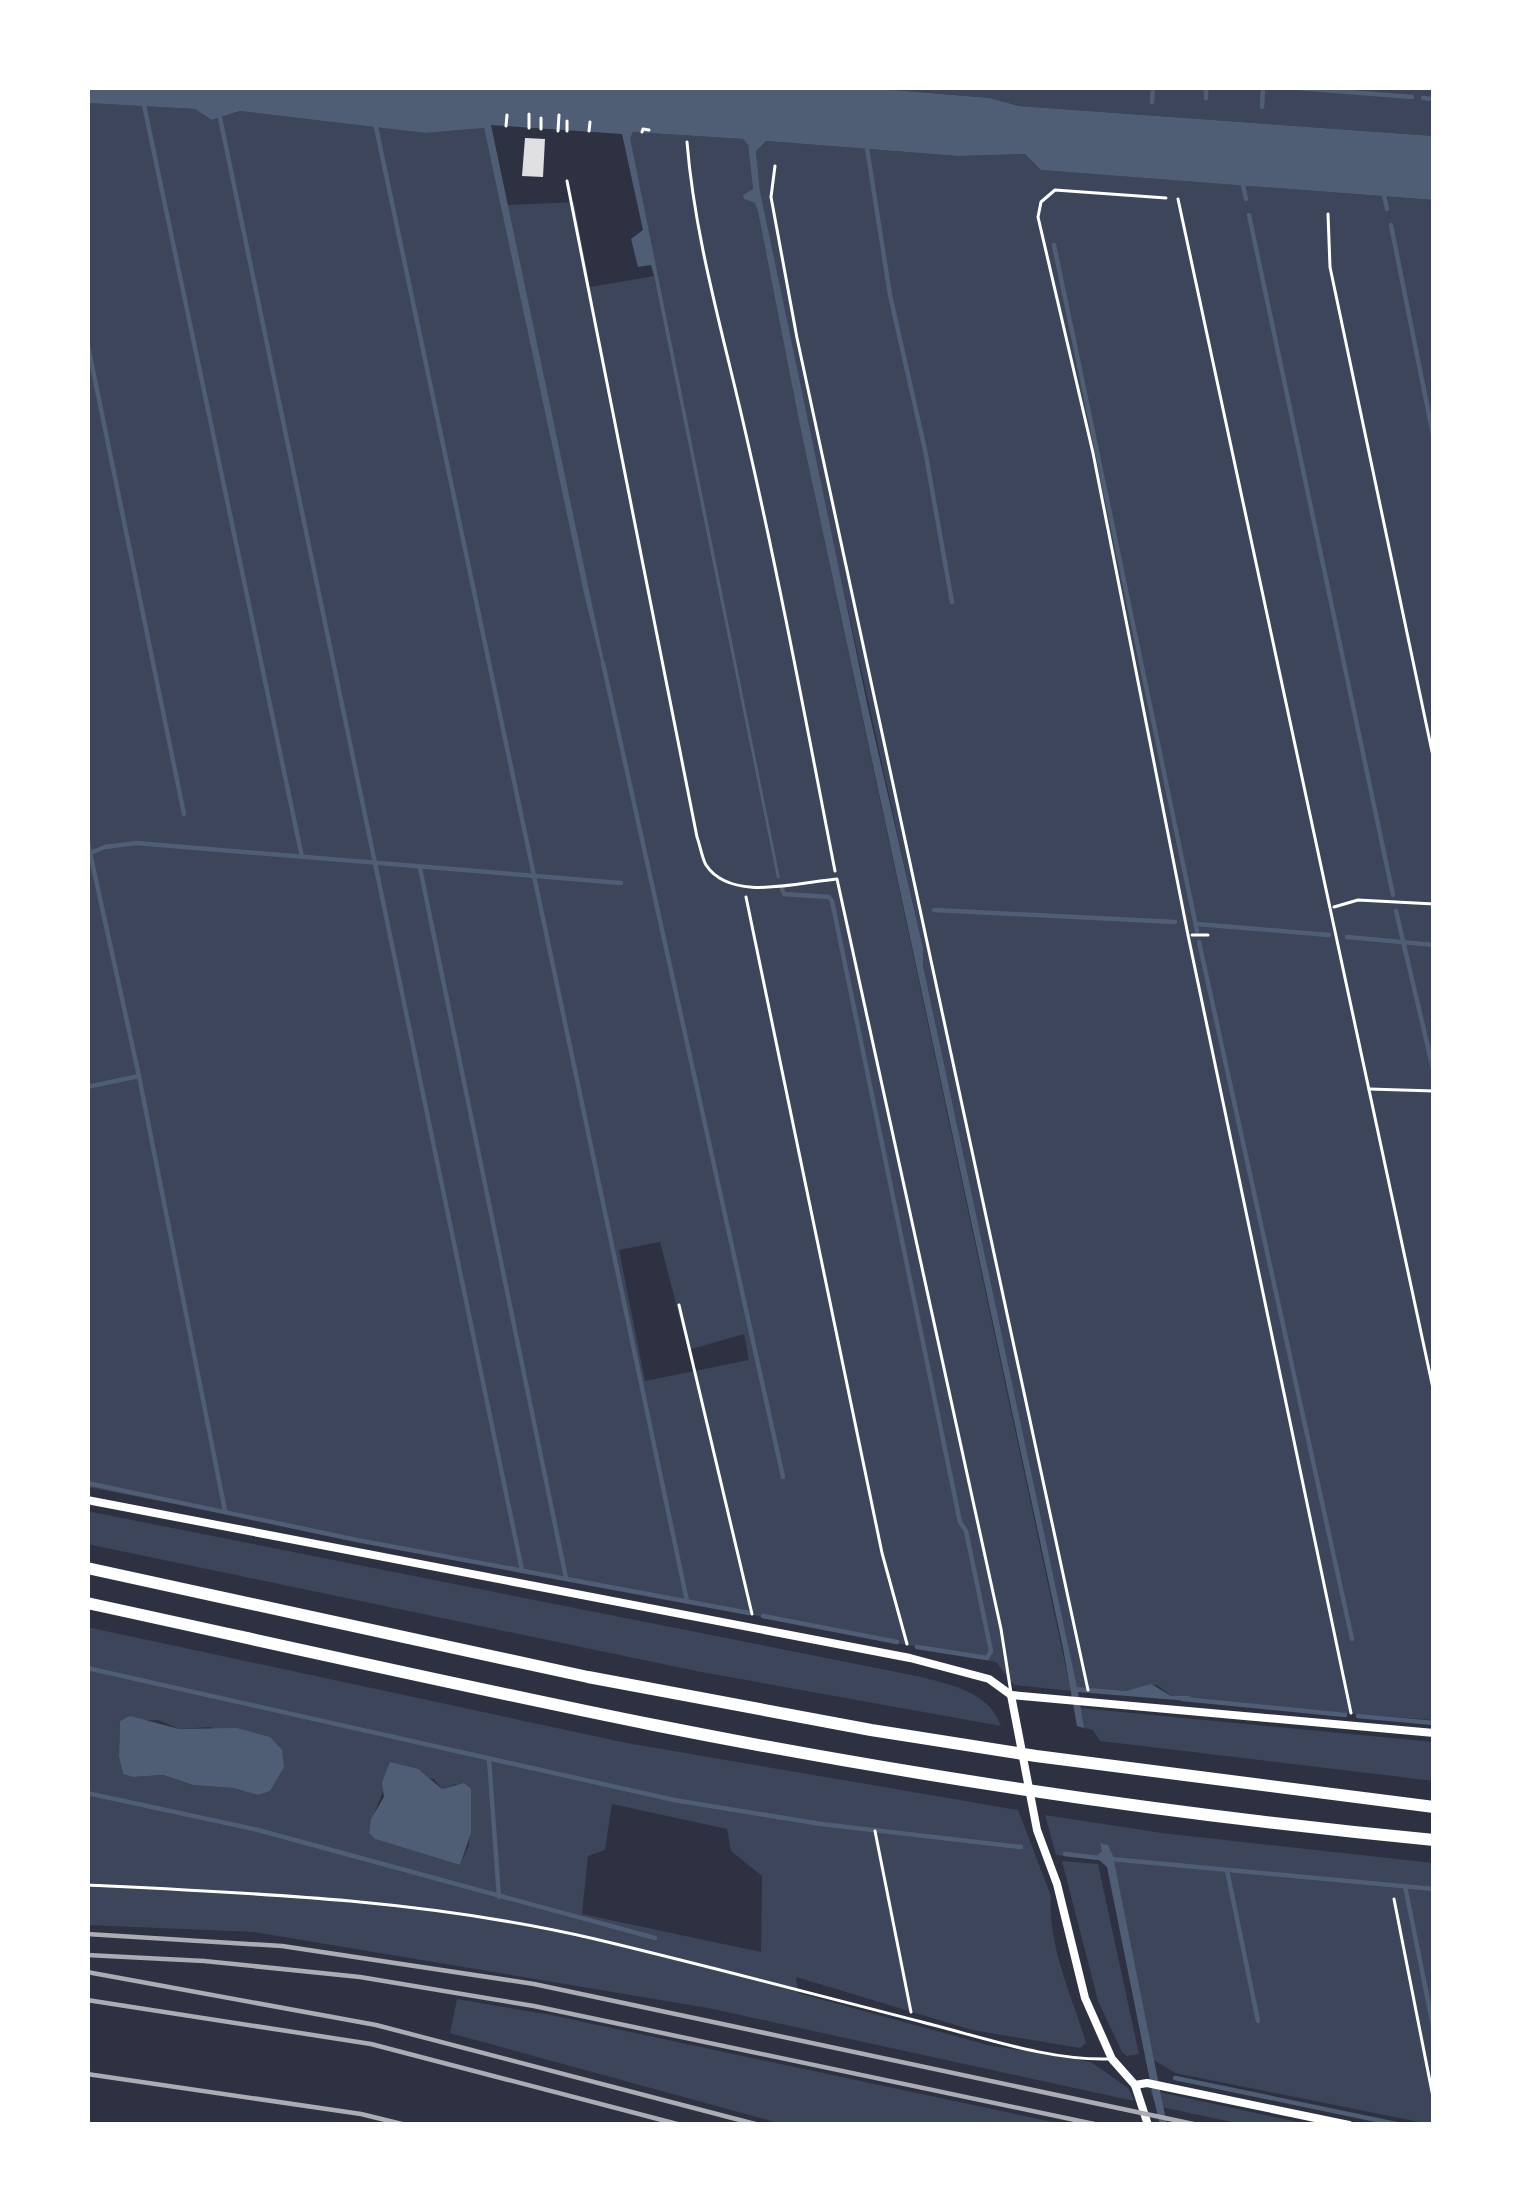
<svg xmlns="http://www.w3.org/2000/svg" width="1521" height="2212" viewBox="0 0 1521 2212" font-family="Raleway,sans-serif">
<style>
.green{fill:#3c4559;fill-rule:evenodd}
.water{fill:#4f5d75}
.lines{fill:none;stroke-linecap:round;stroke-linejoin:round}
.stream{stroke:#4f5d75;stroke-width:4.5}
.building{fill:#e0e0e3}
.path{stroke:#fff;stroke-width:3}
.service{stroke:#fff;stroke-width:3}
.minor{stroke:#fff;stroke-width:8}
.motorway{stroke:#fff;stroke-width:12}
.rail{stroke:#abadb3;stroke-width:4.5}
</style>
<rect width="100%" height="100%" fill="#2d3142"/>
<!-- green -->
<g class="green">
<path d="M858,87H1434V136L1019,106L990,98Z"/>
<path d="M87,103L196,109L213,120L240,111L425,133L484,128L602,666L507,205L574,202L590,287L654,276L777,878L629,138L633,132L743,139L748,145L753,189L744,198L755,203L758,212L801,431L1071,1691L1014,1685L996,1662L87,1487ZM660,1242L688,1350L744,1334L749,1360L645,1381L619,1250Z"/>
<path d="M765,141L958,156L1025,154L1042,170L1434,200V1720L1189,1701V1697L1171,1696L1157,1685L1126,1691L1077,1688L923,964V949L809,434L760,191L756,151Z"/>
<path d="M87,1511L922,1677C954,1686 989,1692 1001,1726L701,1672L87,1544Z"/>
<path d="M87,1627L627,1743L1018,1810L1051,1896C1047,1944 1073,1998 1086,2043L1080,2048L972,2030L796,1977L798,1993L988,2045L1091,2062L1128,2088L1134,2101L708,2008L254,1932L87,1925ZM158,1720L179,1729L211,1727L258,1795L233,1788L192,1785L163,1775L133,1777L123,1774L119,1757L120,1722ZM388,1773L434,1779L442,1789L456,1784L471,1800L469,1845L460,1865L375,1839L369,1833C372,1812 384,1795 388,1773ZM612,1804L727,1829L731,1851L762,1876L761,1952L582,1914L588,1856L605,1850Z"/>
<path d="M1080,1708L1434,1742V1781L1100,1741L1093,1730L1084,1728Z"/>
<path d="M1045,1815L1162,1833L1434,1863V2125L1175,2073L1152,2059L1113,1862L1056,1855Z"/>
<path d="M1062,1861L1098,1864L1139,2054L1127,2056L1122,2052L1098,2001Z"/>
<path d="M457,1999L551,2015L1067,2125H786L450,2033Z"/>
<path d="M1150,2090L1311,2125H1246L1156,2106Z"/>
</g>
<!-- water -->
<g class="water">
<path d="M87,87H858L990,98L1019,106L1434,136V200L1041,170L1025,154L958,156L766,141L756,151L760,191L868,708L923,948V965L1077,1687L1126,1691L1151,1684L1171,1696H1190L1189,1701L1078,1692L1084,1728L1077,1726L1063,1648L801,431L758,212L755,203L744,199L743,195L753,189L748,145L743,139L633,132L630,138L780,878H777L654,276L651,265L638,267L631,239L643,230L622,134L491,125L605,666H602L585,598L484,128L425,133L240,111L212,120L195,109L87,103Z"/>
<path d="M130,1716L179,1729L237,1728L270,1737L282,1750L284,1767L270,1791L258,1795L233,1788L193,1785L163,1775L133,1777L123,1774L119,1757L120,1721Z"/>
<path d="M390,1762L418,1769L442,1789L464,1783L471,1789V1833L460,1865L375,1839L369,1833L371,1819L384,1797L382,1782Z"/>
<path d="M1100,1843L1108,1845L1113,1856L1167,2125H1160L1152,2091L1107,1867L1096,1857L1102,1851Z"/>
</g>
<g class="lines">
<!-- stream -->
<g class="stream">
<path d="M1206,87V98"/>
<path d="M1285,87L1412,97"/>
<path d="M1033,88V87"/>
<path d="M1423,98L1434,99"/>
<path d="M1152,102L1153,87"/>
<path d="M144,105L302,857"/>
<path d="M1262,107L1263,87"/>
<path d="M219,113L522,1570"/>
<path d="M376,127L687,1601"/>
<path d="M867,148L890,295L925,450L952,602"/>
<path d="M1242,181L1246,199"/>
<path d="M1383,191L1387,209"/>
<path d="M1249,215L1393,895"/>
<path d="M1391,225L1434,440"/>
<path d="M1054,245L1197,931"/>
<path d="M87,341L184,814"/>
<path d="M603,663L783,1477"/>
<path d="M87,839L139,1076L225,1511"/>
<path d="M90,853L105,847L136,843L621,883"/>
<path d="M420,868L566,1578"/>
<path d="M782,889L784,894L829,897L832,901L960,1522L966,1531L991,1651L987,1658L917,1647"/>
<path d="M934,910L1175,922"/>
<path d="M1396,911L1434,1073"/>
<path d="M1197,924L1329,935"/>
<path d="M1347,937L1434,945"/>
<path d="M1199,942L1352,1639"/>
<path d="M87,1087L139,1076"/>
<path d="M87,1483L357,1540L749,1613"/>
<path d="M763,1616L897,1642"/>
<path d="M87,1668L674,1800L821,1824L1021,1847"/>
<path d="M1183,1699L1345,1715"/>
<path d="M1358,1716L1434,1723"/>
<path d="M489,1759L499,1897"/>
<path d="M87,1793L258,1830L655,1938"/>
<path d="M1065,1854L1100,1858"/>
<path d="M1111,1859L1434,1889"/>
<path d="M1227,1870L1258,2021"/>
<path d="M1405,1886L1434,2031"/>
<path d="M1175,2078L1401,2125"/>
</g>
</g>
<!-- building -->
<path class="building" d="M525,138L545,139L543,177L522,176Z"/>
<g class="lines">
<!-- path -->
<g class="path">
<path d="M506,126L507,115"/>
<path d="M529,128V114"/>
<path d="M541,129V118"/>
<path d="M558,131L559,115"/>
<path d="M567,131V121"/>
<path d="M589,131L590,122"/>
<path d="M642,132L643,129L649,130"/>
<path d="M687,142C695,242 725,340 747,439C780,582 807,727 835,871"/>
<path d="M775,166L771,197L797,338L1088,1690"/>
<path d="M1166,198L1055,190L1041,202L1038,217L1093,453L1188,935L1351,1713"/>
<path d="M1178,199L1434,1393"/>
<path d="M1328,214L1330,267L1434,761"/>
<path d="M746,897L882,1553L907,1644"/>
<path d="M1334,907L1358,900L1434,904"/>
<path d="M1192,935H1208"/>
<path d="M1369,1089L1434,1091"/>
<path d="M679,1305L752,1614"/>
<path d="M875,1831L911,2012"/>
<path d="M1394,1899L1434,2102"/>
</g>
<!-- service -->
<g class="service">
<path d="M567,181L697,837C700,845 702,858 706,865C731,903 800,882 837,879L1001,1629L1011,1693"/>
<path d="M87,1885C257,1893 428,1900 595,1939C704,1965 813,1994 922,2022C982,2037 1049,2061 1110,2059"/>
</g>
<!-- minor -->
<g class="minor">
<path d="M87,1500L910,1658L989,1679L1011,1695L1037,1830L1057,1884L1085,1998L1112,2059L1135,2085L1148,2125"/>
<path d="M1011,1695L1434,1733"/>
<path d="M1135,2085L1147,2083L1349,2125"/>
</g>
<!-- motorway -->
<g class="motorway">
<path d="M87,1568L588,1677L871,1730L1036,1756L1434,1807"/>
<path d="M87,1603C276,1644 465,1687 654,1725C911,1776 1173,1815 1434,1840"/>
</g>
<!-- rail -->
<g class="rail">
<path d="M87,1934L282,1946L534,1984L1198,2125"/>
<path d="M87,1955L204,1961L360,1977L534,2006L1099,2125"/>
<path d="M87,1972L376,2025L759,2125"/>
<path d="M87,2000L371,2044L681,2125"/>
<path d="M87,2074L361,2114L406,2125"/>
</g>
</g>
<!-- border -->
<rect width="1521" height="2212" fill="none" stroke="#ffffff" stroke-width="180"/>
</svg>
